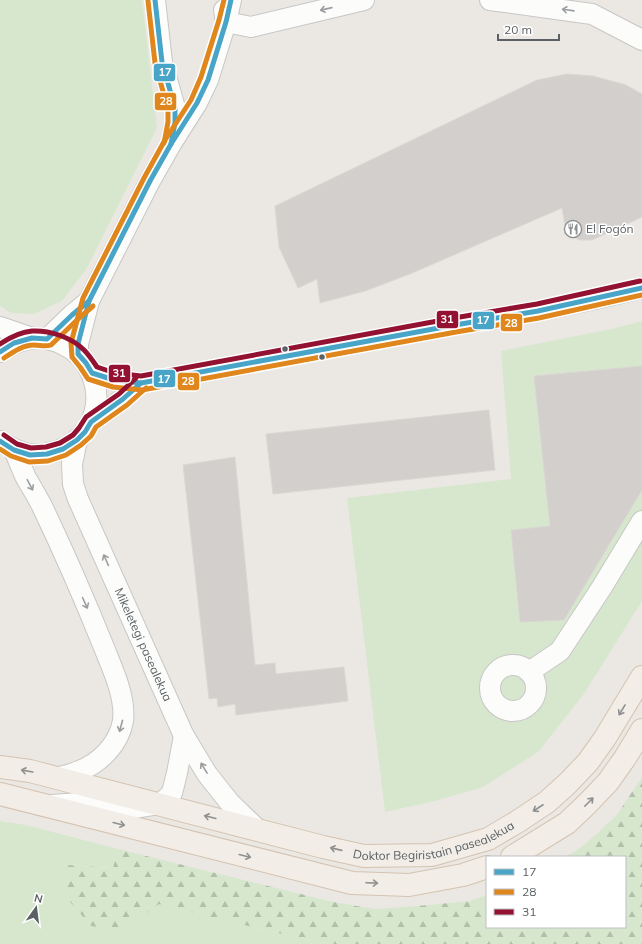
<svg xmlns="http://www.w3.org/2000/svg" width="642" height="944" viewBox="0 0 642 944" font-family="Mulish,sans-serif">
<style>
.green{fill:#d7e7ce}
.forest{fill:url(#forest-firs)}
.building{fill:#d2cfcd;stroke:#dad7d4}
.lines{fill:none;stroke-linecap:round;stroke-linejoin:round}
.minor-casing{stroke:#c7c7c6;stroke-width:22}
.major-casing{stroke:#d4c3b0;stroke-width:24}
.minor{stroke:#fcfcfb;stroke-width:20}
.major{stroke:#f2ede7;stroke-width:22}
.bus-1-casing{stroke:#fff;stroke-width:8}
.bus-2-casing{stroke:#fff;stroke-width:8}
.bus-3-casing{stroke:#fff;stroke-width:8}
.bus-1{stroke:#48a5c8;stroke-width:5}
.bus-2{stroke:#df861c;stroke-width:5}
.bus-3{stroke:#941231;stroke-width:5}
.oneway{stroke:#9b9ea0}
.oneway2{stroke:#8f9191}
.bus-dot{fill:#5a6063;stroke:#fff;stroke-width:1.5}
.labels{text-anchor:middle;stroke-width:3;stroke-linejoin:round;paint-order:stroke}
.poi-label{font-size:12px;fill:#5a6063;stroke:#fff;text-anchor:start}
.street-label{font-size:12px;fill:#5a6063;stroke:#fff}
.line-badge{stroke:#fff;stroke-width:1.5}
.badge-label{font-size:11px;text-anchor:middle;font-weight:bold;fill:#fff}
</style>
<defs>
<pattern id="forest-firs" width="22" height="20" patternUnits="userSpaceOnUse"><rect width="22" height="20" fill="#d7e7ce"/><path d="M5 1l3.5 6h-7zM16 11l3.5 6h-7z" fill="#b1bfab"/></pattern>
</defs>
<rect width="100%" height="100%" fill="#ebe8e4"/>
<!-- green -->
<g class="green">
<path d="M0,0H142L157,128L87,268L62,301L34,314L11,313L0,306Z"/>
<path d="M642,321V601L584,694L538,752L483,787L435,801L385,812L347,498L511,479L501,351L616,328Z"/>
<path d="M0,821L26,825L118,849L113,868L68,865L122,931L159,903L235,923L326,944H0Z"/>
</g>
<!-- forest -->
<path class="forest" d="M642,777V944H326L235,923L159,904L122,931L91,926L66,897L67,865L113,868L118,849L333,902L375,909L418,906L470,901L487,895V927H625V857H566L584,845L616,816Z"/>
<!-- building -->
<g class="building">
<path d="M567,74L593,76L626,85L642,94V217L592,240H579L570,234L565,226L562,208L410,274L365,291L320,303L317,279L298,288L279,247L275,206L537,80Z"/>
<path d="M642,366V490L564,620L520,622L511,530L550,526L534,376Z"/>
<path d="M489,410L495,470L273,494L266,434Z"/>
<path d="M235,457L255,665L275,663L276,674L344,667L348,701L236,715L235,704L218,707L217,698L209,699L183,465Z"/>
</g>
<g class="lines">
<!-- minor casing -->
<g class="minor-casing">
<g id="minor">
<path d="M155,0L162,62L175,108V123L172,138"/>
<path d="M490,0L592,14L642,40"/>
<path d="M224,10L226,22L251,27L364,0"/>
<path d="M0,327L32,338"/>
<path d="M47,339L72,315L89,301"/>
<path d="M0,352C5,349 10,345 16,343C25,339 36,337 46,339C55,340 63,344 71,349C96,366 104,401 88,427C81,438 70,447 57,451C34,458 20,454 0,441"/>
<path d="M78,354V344L89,301L150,181L171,144L197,103L208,80L226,22L231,0"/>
<path d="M92,373L114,380L141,383L455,325L538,311L604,297L642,288"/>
<path d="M91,422L123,399L141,383"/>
<path id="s1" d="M77,440L72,464L73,484L78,499L184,736L207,774L230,803L257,829"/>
<path d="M14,450C18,459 22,469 26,478C31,486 36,495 41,504C63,550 84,598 103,645C112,668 126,696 123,721C119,744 100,763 79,771C72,774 64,776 56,778"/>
<circle cx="513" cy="688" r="23"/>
<path d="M529,672L560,651L602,587L642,521"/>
<path d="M52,805L79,803L123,810L160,804L172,793L177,773L184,736"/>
</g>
</g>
<!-- major casing -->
<g class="major-casing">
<g id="major">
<path id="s2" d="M0,767L30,771L323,847L364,856L432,855L488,839L517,822L547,802L568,783L588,762L605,738L642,677"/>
<path d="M0,794L352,883L409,885L463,875L487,867"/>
<path d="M512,857L567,823L587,804L608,782L625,758L642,730"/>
</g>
</g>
<!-- minor -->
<use href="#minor" class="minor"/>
<!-- major -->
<use href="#major" class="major"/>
<!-- bus-1 casing -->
<g class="bus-1-casing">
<g id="bus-1">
<path d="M155,0L162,62L175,108V123L171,144"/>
<path d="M231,0L226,22L208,80L197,103L171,144L150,181L89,301L78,344V354L86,363L92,373L114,380L141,383L455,325L538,311L642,288"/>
<path d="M0,352L14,343L32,338L47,339L72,315L89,301"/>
<path d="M0,441L14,450L30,455L47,454L63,449L77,440L85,432L91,422L123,399L141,383"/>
</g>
</g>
<!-- bus-2 casing -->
<g class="bus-2-casing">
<g id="bus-2">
<path d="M224,0L219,20L201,77L191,100L165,140L144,178L83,298L71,343L72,357L80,367L88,379L113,387L142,390L456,332L539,318L642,295"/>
<path d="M148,1L155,63L168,109V122L164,143"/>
<path d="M4,358C13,352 23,345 34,345C40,345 45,347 51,345L77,320L93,306"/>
<path d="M0,449L11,456L29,462L48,461L66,455L81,445L91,436L96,427L127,405L146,388"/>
</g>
</g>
<!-- bus-3 casing -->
<g class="bus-3-casing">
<g id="bus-3">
<path d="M0,344C9,338 20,332 32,331C49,330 71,337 84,350C89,355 93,361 97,367L115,373L141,376L454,318L537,304L640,281"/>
<path d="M4,435L17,444L31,448L46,447L60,443L73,435L79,428L86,417L119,394L136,378"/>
</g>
</g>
<!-- bus-1 -->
<use href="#bus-1" class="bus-1"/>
<!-- bus-2 -->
<use href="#bus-2" class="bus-2"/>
<!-- bus-3 -->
<use href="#bus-3" class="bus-3"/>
</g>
<!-- one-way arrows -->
<defs><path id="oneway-shaft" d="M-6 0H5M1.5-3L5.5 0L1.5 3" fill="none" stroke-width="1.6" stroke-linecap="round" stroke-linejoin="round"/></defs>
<g class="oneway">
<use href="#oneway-shaft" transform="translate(326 9) rotate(167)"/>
<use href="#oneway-shaft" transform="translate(568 10) rotate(-172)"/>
<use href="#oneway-shaft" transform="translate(30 485) rotate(62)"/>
<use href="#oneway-shaft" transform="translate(106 560) rotate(-114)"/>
<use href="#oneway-shaft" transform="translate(85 603) rotate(66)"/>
<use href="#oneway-shaft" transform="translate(121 726) rotate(105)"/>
<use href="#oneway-shaft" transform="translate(204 768) rotate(-122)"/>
</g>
<g class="oneway2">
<use href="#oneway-shaft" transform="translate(622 710) rotate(121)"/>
<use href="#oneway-shaft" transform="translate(27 771) rotate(-170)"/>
<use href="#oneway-shaft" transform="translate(589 802) rotate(-45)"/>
<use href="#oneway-shaft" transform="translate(538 808) rotate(147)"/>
<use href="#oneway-shaft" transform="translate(210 817) rotate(-166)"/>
<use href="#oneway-shaft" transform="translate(119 824) rotate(14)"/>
<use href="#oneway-shaft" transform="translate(336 849) rotate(-167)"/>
<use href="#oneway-shaft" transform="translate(245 856) rotate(14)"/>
<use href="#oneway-shaft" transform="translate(372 883) rotate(2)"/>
</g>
<!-- icons -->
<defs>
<g id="restaurant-ring" transform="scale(0.9)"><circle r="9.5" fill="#fff" stroke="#8d9090" stroke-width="1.5"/><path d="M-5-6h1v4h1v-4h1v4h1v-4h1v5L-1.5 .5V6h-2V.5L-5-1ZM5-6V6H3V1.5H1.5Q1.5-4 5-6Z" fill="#8d9090"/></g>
</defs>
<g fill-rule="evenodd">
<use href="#restaurant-ring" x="573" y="229"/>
</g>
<!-- markers -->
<g class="bus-dot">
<circle cx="285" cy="349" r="3.5"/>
<circle cx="322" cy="357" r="3.5"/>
</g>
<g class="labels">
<!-- poi labels -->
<g class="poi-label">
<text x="586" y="233">El Fogón</text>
</g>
<!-- street labels -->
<g class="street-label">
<text dy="4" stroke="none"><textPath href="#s1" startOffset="220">Mikeletegi pasealekua</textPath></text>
<text dy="4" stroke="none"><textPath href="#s2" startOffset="447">Doktor Begiristain pasealekua</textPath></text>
</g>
</g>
<g class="line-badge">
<rect x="153" y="63" width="23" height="19" rx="4" fill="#48a5c8"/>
<rect x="154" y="92" width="23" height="19" rx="4" fill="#df861c"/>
<rect x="436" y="310" width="23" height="19" rx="4" fill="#941231"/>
<rect x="472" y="311" width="23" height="19" rx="4" fill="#48a5c8"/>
<rect x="500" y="313" width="23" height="19" rx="4" fill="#df861c"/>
<rect x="108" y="364" width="23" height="19" rx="4" fill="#941231"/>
<rect x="153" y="369" width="23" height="19" rx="4" fill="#48a5c8"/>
<rect x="177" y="372" width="23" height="19" rx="4" fill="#df861c"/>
</g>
<g class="badge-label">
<text x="165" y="76">17</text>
<text x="166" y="105">28</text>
<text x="447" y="323">31</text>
<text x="483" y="324">17</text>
<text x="511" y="327">28</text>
<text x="119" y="377">31</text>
<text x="164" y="383">17</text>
<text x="188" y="385">28</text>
</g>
<!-- legend -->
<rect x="486" y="856" width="140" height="72" fill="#ffffff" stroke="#bdbfc1"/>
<rect x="494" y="869" width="20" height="6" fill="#48a5c8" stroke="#bdbfc1"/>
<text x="522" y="876" font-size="12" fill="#5a6063">17</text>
<rect x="494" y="889" width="20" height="6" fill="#df861c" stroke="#bdbfc1"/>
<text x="522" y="896" font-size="12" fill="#5a6063">28</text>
<rect x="494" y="909" width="20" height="6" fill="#941231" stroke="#bdbfc1"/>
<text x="522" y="916" font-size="12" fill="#5a6063">31</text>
<!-- north arrow -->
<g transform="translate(36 908) rotate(14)" stroke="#ffffff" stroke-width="3" paint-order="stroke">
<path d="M0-3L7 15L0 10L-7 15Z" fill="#5a6063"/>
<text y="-6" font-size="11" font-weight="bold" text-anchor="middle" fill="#5a6063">N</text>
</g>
<!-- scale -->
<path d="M498 34v6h61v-6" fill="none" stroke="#5a6063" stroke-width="2"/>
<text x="504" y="34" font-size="12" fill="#5a6063" stroke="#ffffff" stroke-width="3" paint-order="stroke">20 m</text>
</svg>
